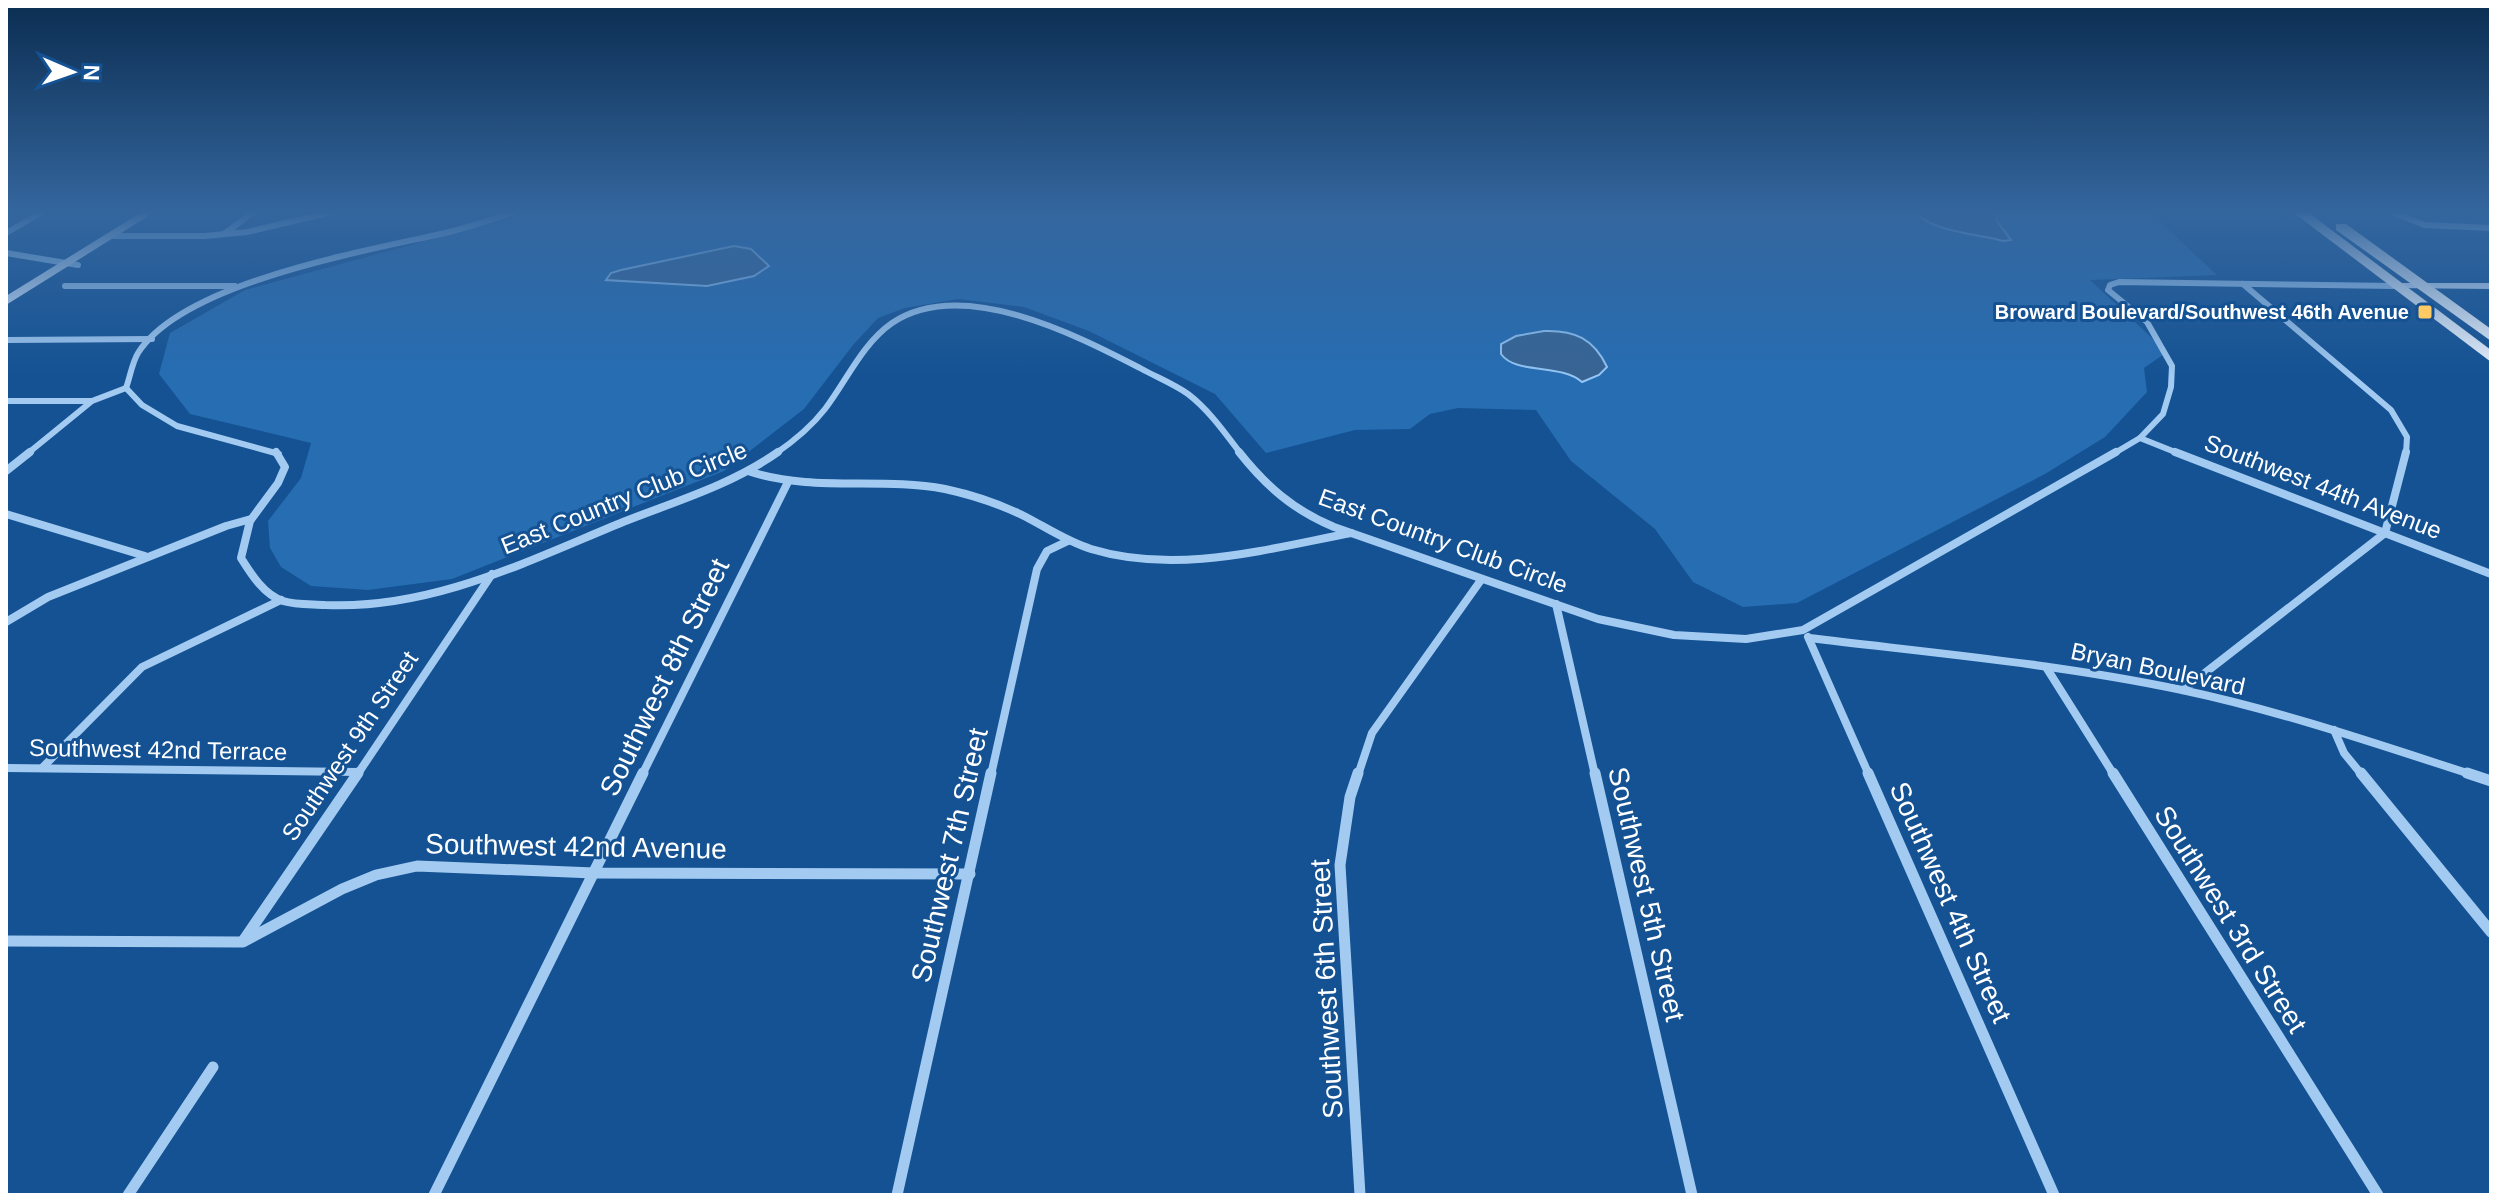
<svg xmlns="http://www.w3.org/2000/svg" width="2497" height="1201" viewBox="0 0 2497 1201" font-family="Helvetica,sans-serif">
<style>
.green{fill:#266db2}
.water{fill:#376493;stroke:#95c6f5;stroke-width:2}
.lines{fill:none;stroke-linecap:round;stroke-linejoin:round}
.street-far2{stroke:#a3cbf2;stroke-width:6}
.street-far1{stroke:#a3cbf2;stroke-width:8}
.street{stroke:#a3cbf2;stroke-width:11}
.secondary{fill:#d1e6fc;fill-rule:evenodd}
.primary{fill:#edf5ff;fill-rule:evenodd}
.poi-dot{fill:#ffca63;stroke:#145293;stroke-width:3}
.labels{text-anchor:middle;stroke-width:6;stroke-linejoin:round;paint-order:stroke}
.far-poi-label{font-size:20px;font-weight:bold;fill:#fff;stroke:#145293;text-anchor:end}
.street-label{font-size:24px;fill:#fff;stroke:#145293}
.near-street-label{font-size:28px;fill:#fff;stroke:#145293}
</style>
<rect width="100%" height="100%" fill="#145293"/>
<!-- green -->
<path class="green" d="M540,210H2147L2217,275L2090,280L2167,352L2144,368L2147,392L2105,437L2045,474L1797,603L1743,607L1693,582L1655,529L1571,461L1536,410L1458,408L1430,414L1410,429L1355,430L1266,453L1215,394L1089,331L1024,307L958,299L905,308L878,318L853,345L804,409L724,471L452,579L368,590L311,586L281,567L270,548L268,521L301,478L311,443L190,414L159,374L170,333L245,290Z"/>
<!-- water -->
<g class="water">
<path d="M1920,210H1990L1998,214L1997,221L2011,240L2003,241C1982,235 1932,231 1919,215Z"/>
<path d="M734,246L751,249L769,266L754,276L707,286L606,280L611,273L621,270Z"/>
<path d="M1544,331C1575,330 1594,339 1607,367L1599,375L1582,382C1560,363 1516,375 1501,354V344L1516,336Z"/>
</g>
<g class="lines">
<!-- street-far2 -->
<g class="street-far2">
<path d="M2387,210L2424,225L2491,228"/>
<path d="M6,233L46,210"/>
<path d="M224,234L256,210"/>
<path d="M114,236H204L247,232L340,210"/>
<path d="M6,253L78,265"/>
<path d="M2243,284L2391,410L2407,437L2406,454"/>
<path d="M65,286H235"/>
<path d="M6,340L152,339"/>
<path d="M126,388L142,405L177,426L279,454"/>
<path d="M126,388C130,377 132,363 138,353C183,282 366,251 445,233C471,227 496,218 521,210"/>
<path d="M6,401H91"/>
<path d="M2140,438L2180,454"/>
<path d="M27,454L92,401L126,388"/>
<path d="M775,454C794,441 811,427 825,409C847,380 862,344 892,323C962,276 1076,335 1140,368C1156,377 1174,384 1188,394C1209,410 1225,433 1241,454"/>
<path d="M2113,454L2140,438L2163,414L2171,387L2172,366L2147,322L2108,290L2110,285L2119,282L2396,286"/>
</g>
<!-- street-far1 -->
<g class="street-far1">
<path d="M276,452L285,467L278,483L250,521L241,558C251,574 264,595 283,601C296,605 312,604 325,605C431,610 528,561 623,522C676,501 731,485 778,452"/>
<path d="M1239,452C1266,486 1293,510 1334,527L1598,619L1674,635L1746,639L1803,630L2116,452"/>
<path d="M2175,452L2491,574"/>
<path d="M6,471L30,452"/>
<path d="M751,472C814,492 880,477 945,489C973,495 1000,504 1026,517C1047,528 1068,542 1091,549C1176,575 1267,549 1351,533"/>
<path d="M6,514L145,556"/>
<path d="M1556,604L1595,775"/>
<path d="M6,622L48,597L226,526L251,519"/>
<path d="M1808,637L1869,775"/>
<path d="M1809,638C1933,653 2059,664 2182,690C2281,711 2377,744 2473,775"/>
<path d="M2046,667L2114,775"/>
<path d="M2183,690L2385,533L2406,452"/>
<path d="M2334,730L2344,753L2362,775"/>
<path d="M6,768L358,772"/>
<path d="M42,768L142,667L281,600"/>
<path d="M357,775L492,574"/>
<path d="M642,775L788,482"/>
<path d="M991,775L1037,569L1047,551L1068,541"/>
<path d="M1358,775L1372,733L1481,580"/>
</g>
<!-- street -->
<g class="street">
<path d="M1358,773L1350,797L1340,865L1360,1195"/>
<path d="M1595,773L1692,1195"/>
<path d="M1868,773L2054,1195"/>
<path d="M2113,773L2378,1195"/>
<path d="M2361,773L2491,932"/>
<path d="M2467,773L2491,781"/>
<path d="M6,941L243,942L342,889L376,875L417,866L594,873L970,874"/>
<path d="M243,941L358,773"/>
<path d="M128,1195L213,1067"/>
<path d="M434,1195L643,773"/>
<path d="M897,1195L991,773"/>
</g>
<!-- secondary -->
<g class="secondary">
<path d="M145,210H158L6,305V296Z"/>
<path d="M2396,283H2491V289L2392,288V284Z"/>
</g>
<!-- primary -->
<g class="primary">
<path d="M2290,210H2305L2491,350V362Z"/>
<path d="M2336,224H2346L2491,329V341L2336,230Z"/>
</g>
</g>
<!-- sky -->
<linearGradient id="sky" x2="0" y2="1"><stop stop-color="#0b2d51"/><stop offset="0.56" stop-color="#34669e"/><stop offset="1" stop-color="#34669e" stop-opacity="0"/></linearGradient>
<rect width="2497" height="378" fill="url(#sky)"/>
<!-- markers -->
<rect class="poi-dot" x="2417" y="304" width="16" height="16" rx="4"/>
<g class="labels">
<!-- far-poi labels -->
<g class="far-poi-label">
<text x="2409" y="319">Broward Boulevard/Southwest 46th Avenue</text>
</g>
<!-- street labels -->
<g class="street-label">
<text transform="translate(2323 487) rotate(21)" y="8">Southwest 44th Avenue</text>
<text transform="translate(624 498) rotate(-22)" y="8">East Country Club Circle</text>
<text transform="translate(1443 541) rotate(20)" y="8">East Country Club Circle</text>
<text transform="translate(2158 669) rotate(12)" y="8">Bryan Boulevard</text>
<text transform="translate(350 746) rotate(-56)" y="8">Southwest 9th Street</text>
<text transform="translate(158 750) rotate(1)" y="8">Southwest 42nd Terrace</text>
</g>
<!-- near-street labels -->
<g class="near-street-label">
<text transform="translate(664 677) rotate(-64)" y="10">Southwest 8th Street</text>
<text transform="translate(576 846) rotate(1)" y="10">Southwest 42nd Avenue</text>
<text transform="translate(949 855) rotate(-77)" y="10">Southwest 7th Street</text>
<text transform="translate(1647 894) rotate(77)" y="10">Southwest 5th Street</text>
<text transform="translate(1951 902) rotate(66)" y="10">Southwest 4th Street</text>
<text transform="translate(2231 919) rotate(58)" y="10">Southwest 3rd Street</text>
<text transform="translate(1326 989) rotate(-93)" y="10">Southwest 6th Street</text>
</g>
</g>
<!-- border -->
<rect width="2497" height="1201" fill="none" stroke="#ffffff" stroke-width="16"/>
<!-- north arrow -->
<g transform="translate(72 72) rotate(92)" stroke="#145293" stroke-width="6" paint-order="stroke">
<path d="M0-6L14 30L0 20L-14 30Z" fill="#ffffff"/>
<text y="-12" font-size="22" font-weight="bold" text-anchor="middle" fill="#ffffff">N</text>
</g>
</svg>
